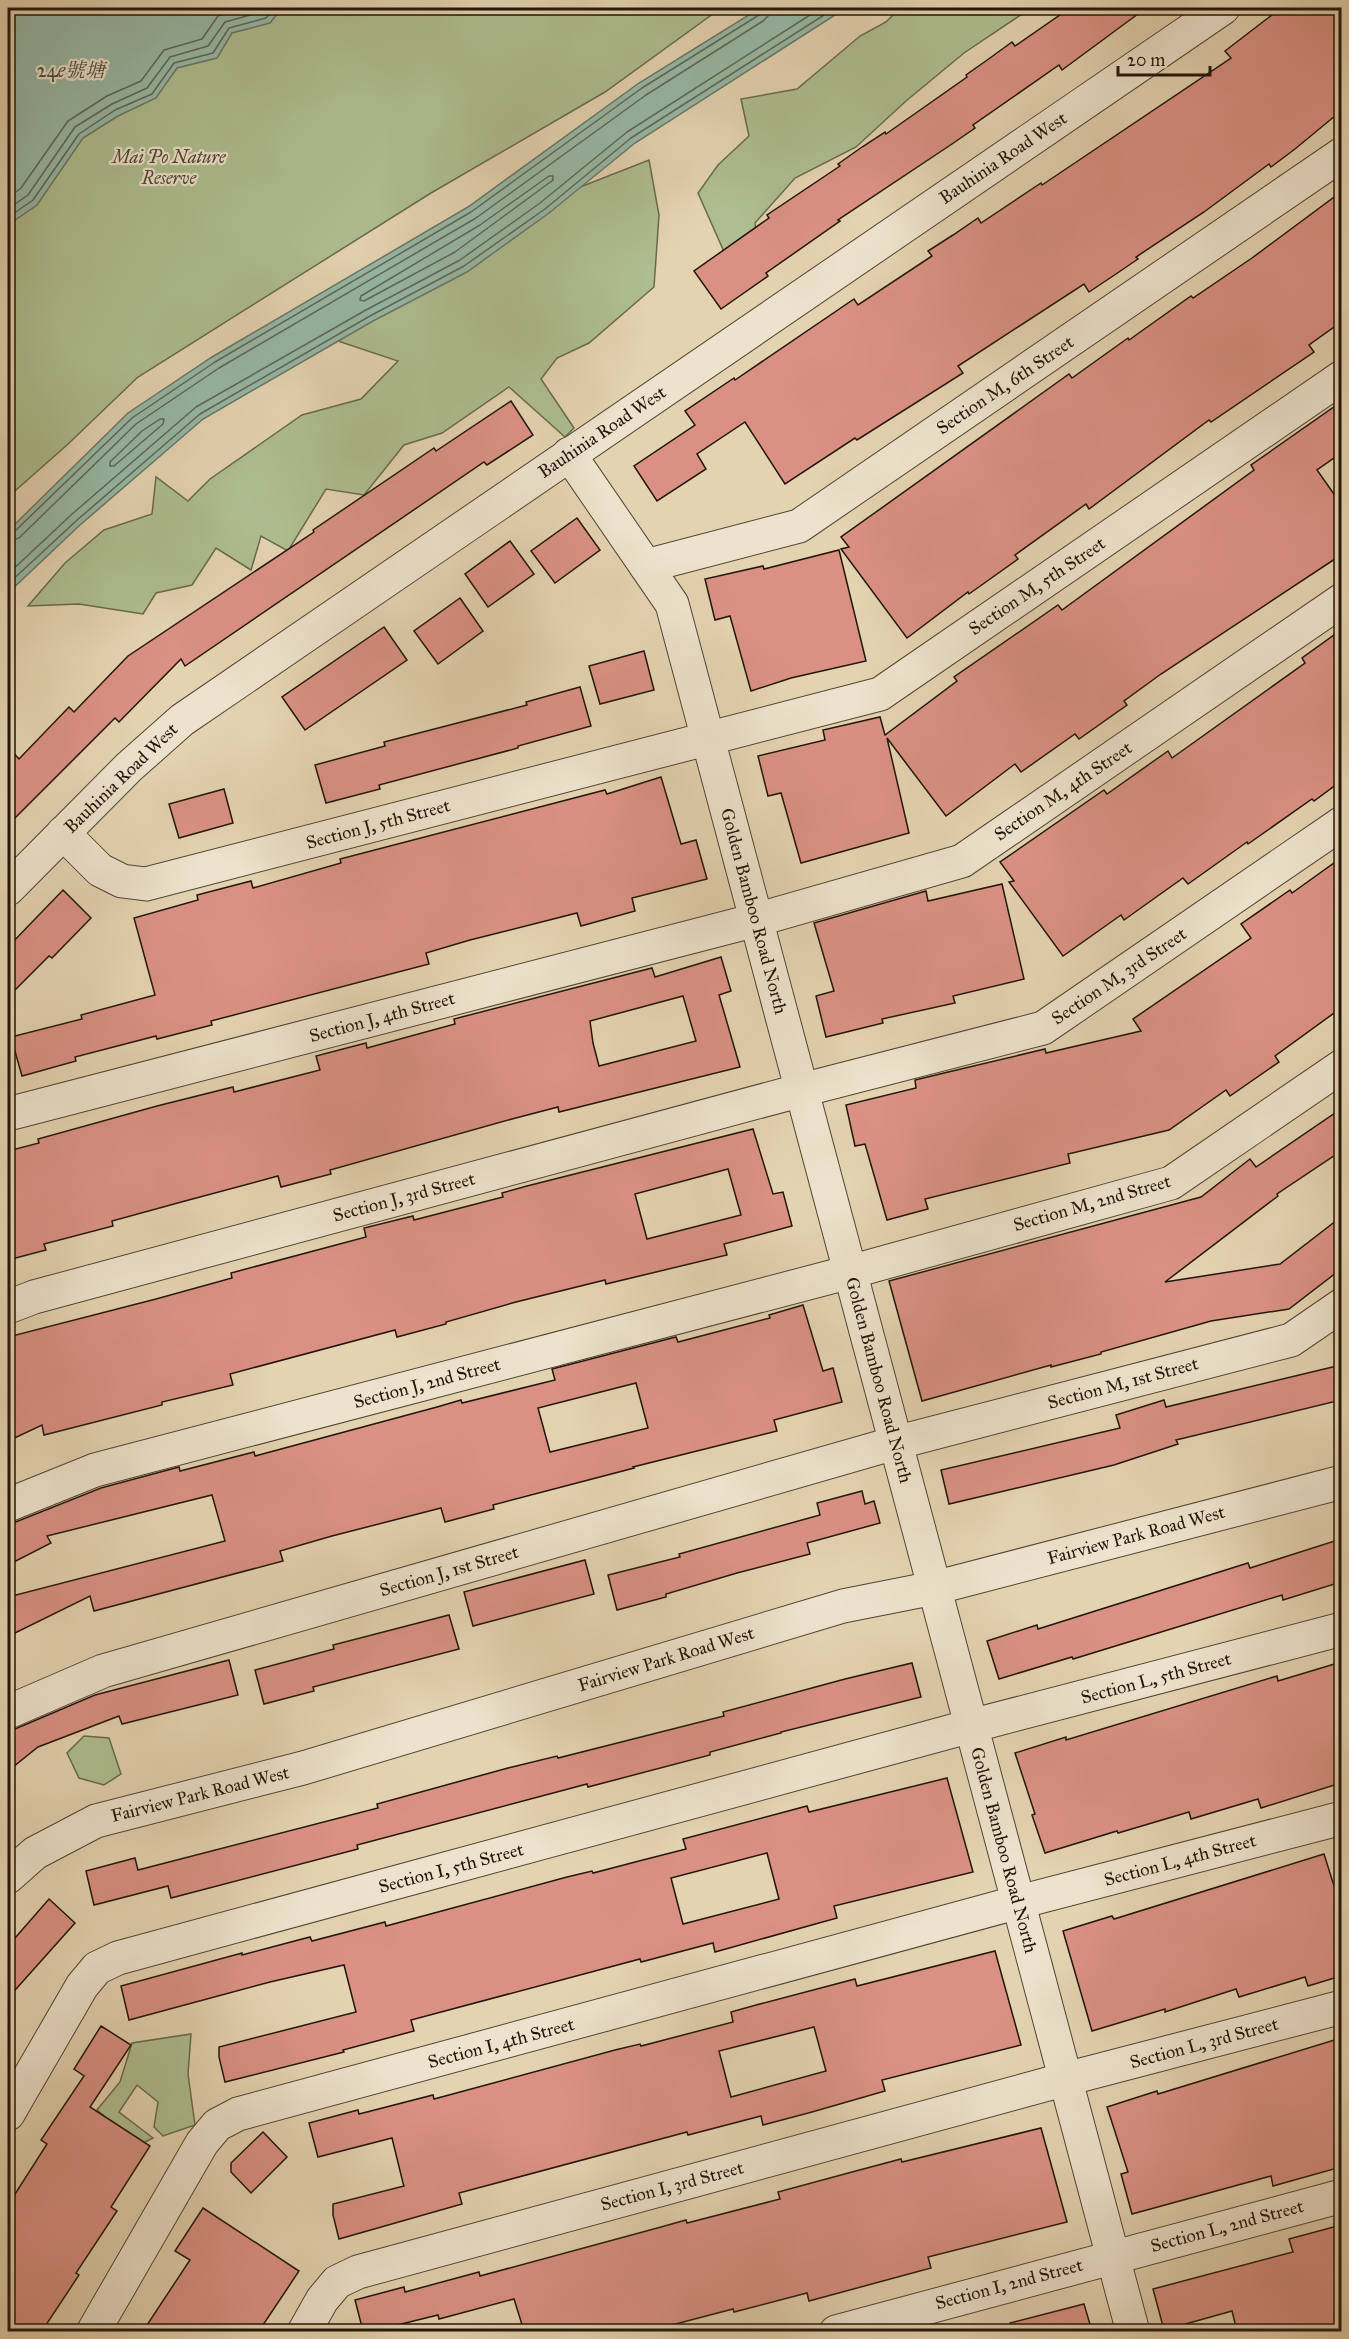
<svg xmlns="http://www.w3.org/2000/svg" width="1349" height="2339" viewBox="0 0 1349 2339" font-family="'IM FELL Great Primer','Noto Serif TC',serif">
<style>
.green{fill:#aebe90;stroke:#686a4d;stroke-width:1.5}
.water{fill:#97b9a7;stroke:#687768;stroke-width:1.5}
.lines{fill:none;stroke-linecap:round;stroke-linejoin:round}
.shore{stroke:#5c6758;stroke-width:1.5}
.building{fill:#da9184;stroke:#22150a;stroke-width:1.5;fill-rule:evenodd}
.street-casing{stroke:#524434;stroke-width:35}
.street{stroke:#ede2cc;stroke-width:33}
.labels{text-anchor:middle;stroke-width:4.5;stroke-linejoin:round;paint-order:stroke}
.park-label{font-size:18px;font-style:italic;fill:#4c4832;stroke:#ede2cc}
.street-label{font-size:18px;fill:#22150a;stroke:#ede2cc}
.water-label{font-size:20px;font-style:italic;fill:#4b4e41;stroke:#ede2cc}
</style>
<rect width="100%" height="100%" fill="#e4d3b1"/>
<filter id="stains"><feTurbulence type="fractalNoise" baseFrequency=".00333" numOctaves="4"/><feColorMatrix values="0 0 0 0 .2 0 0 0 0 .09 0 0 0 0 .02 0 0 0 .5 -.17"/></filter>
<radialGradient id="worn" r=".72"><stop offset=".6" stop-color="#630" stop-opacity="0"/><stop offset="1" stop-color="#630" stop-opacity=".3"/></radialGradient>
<!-- green -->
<g class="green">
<path d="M8,8H721L605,92L431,193L138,377L67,445L8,497Z"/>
<path d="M900,8H1031L964,53L906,101L856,147L795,178L755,223L762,269L729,263L698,193L718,165L749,136L741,99L797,89L860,36L886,22Z"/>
<path d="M649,160L659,215L654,287L589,343L557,358L541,379L574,428L565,437L509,387L442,433L404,445L364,495L326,489L288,551L261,536L251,570L216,548L192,585L156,593L143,614L79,604L28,606L65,563L104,530L152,514L156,477L188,501L210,479L302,415L361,399L398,361L323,336L542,202Z"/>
<path d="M84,1736L109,1738L121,1774L104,1785L79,1778L67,1753Z"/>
<path d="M191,2034L188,2074L195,2125L163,2136L154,2127L158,2102L137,2085L119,2112L153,2138L139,2145L97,2110L120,2082L132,2043Z"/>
</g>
<!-- water -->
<g class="water">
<path d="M8,8H282L270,23L232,33L217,58L177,68L156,98L118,116L83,138L37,205L14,221L12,245L8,247Z"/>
<path d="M760,8H846L635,143L549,213L467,272L373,321L203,419L80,525L8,593V531L128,413L212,357L468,207L639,83Z"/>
</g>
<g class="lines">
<!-- shore -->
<g class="shore">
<path d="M549,176H553V180L455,252L364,301L360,300L361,296L480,225Z"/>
<path d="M8,198L21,188L68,121L107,96L141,81L164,50L202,39L218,16L242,8"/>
<path d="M8,209L28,195L75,127L112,104L147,88L170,57L208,46L225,22L261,12L265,8"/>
<path d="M8,221L10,216L33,200L79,134L115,110L152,94L174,63L213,53L229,28L266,18L275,8"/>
<path d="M160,419H164L163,424L114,466H110V462L142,431Z"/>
<path d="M8,534L14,532L132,418L215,362L471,212L642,88L759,15L762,8"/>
<path d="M8,542L19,538L136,424L219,368L476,218L646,95L763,21L768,16L770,8"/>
<path d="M8,574L71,515L196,407L366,310L460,260L540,203L627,132L821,8"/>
<path d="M8,584L76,521L200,414L370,316L464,266L545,209L631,138L835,8"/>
</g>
</g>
<!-- building -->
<g class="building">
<path d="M1070,8H1146L1062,70L1059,65L973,125L975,128L952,144L838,220L840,221L766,273L768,276L721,309L694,271L769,218L767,215L840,166L838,164L862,147L885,132L886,134L967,77L966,75L990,58L1012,42L1015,46Z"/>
<path d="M1281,8H1341V111L1295,149L1271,167L1269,164L1204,212L1136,257L1138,259L1113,276L1089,292L1084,284L958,366L963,373L857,440L855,438L785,484L745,422L697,454L706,469L657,501L634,466L695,425L685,411L734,378L735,380L854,299L858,305L932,256L928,251L953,235L978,218L981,223L1041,183L1042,185L1231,58L1225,51Z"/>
<path d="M1341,192V322L1309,345L1314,352L1211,422L1209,420L1089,509L1086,504L1015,555L1018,559L969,594L968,592L907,638L841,549L849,547L841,537L1069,374L1072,378L1128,338L1129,340L1191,296L1193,298L1252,258Z"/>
<path d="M511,401L533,435L487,465L484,462L185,666L181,659L119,722L115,718L8,825V747L19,759L69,707L74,712L128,656L314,532L313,530L434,448L436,451Z"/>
<path d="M1341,402V453L1317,470L1341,504V555L1161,674L1124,701L1127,705L1079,739L1075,734L1021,772L1015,764L946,816L887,738L909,833L801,863L781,793L768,796L758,756L825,740L823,730L880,717L885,735L957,681L954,677L1058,605L1062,610L1254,470L1251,465Z"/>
<path d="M577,518L600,550L555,583L531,551Z"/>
<path d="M510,541L534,574L488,607L465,574Z"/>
<path d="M839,550L866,661L791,678L751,691L730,616L715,620L705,579L763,566L764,569Z"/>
<path d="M460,598L483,631L438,664L414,631Z"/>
<path d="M384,627L407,660L305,730L282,697Z"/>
<path d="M1341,630V781L1314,801L1312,799L1248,844L1247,842L1188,884L1183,878L1124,920L1121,915L1063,956L1009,882L1014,881L1000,862L1104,790L1107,794L1168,751L1172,758L1305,663L1302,658Z"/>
<path d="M644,651L654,690L600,704L589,666Z"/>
<path d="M580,687L591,726L518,746V748L379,785L380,789L326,803L315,765L385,746L384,742L527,705L526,702Z"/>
<path d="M661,777L681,844L696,840L707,879L632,898L635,911L581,926L577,913L470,940L426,953L429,964L211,1021L212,1025L157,1039L156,1036L75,1057L76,1061L22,1076L11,1037L82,1019L81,1015L155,995L134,918L198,900L197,895L251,881L253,888L341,863L340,859L367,852L605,790L607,794Z"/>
<path d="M224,789L233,823L179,838L169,804Z"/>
<path d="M1341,858V1008L1275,1056L1279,1062L1230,1096L1226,1090L1169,1130L1068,1154L1070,1163L925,1199L928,1209L887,1220L865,1144L855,1146L846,1105L916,1088L915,1080L944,1073L1045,1049L1046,1053L1141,1031L1133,1019L1251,938L1241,924L1290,890L1292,893Z"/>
<path d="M1002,884L1024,979L953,996L955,1003L882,1019L883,1023L826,1037L816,996L834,991L814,923L926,891L928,901Z"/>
<path d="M63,890L91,918L52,958L49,956L8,997V947Z"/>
<path d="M721,957L731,991L719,995L740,1067L559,1112L558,1107L512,1119L330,1170L331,1174L281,1187L278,1176L185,1201L112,1221L113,1226L44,1244L46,1250L8,1260V1151L39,1143L38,1139L157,1106L233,1087L234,1092L320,1070L316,1056L366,1043L367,1048L455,1024L454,1019L652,968L655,977ZM683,996L696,1041L599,1066L593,1043L590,1021Z"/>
<path d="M1341,1109V1151L1277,1194L1278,1196L1165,1282L1280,1264L1341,1217V1269L1289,1309L1211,1321L1101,1352V1354L1051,1367V1365L922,1401L889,1281L1201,1197L1250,1159L1256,1167Z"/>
<path d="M753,1129L773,1194L783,1192L792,1226L724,1244L727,1255L606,1284L605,1280L516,1302L446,1322V1324L397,1337L395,1330L230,1374L233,1385L162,1402V1405L44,1435L42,1425L8,1441V1337L156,1299L232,1278L231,1273L366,1237L364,1228L413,1216L414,1220L503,1197L502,1193L527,1186ZM728,1169L741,1215L647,1239L635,1194Z"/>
<path d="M803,1305L823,1371L833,1368L842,1402L774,1420L777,1431L633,1467L634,1468L493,1505L494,1509L445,1522L441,1508L332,1536L280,1551L283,1561L94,1611L90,1596L15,1633L8,1617V1597L225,1541L212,1495L47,1536L51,1543L8,1565V1525L101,1488L179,1467L180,1471L254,1452L255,1456L437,1407L461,1400L462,1403L555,1380L552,1369L676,1337L678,1342L770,1318L769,1315ZM636,1383L648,1428L550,1452L538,1408Z"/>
<path d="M1341,1365V1400L1176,1440L1178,1444L1114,1465L949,1504L941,1470L1120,1428L1116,1415L1164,1400L1166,1407Z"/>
<path d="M862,1491L865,1504L874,1501L880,1523L807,1543L810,1554L737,1573L666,1594V1597L617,1610L608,1575L680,1557L679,1554L820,1515L817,1503Z"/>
<path d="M1341,1539V1582L1283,1600L1282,1595L1073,1659L1072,1657L999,1679L987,1641L1037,1625L1038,1629L1248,1563L1250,1568Z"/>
<path d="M585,1560L594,1594L473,1626L464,1592Z"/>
<path d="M449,1615L459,1649L313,1687L314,1691L264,1704L255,1670L334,1649L333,1645Z"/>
<path d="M229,1660L238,1695L122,1724L119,1716L38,1747L8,1771V1730L15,1729L95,1695Z"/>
<path d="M1341,1662V1783L1261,1808L1258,1799L1191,1819L1189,1812L1118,1833L1117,1831L1045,1853L1032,1815L1035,1814L1015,1753L1066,1737V1740L1277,1676L1278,1681Z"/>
<path d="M912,1663L921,1697L781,1732V1733L710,1752V1755L588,1787L587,1784L357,1845L358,1849L171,1898L168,1886L94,1905L86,1871L135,1858L138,1870L378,1808L377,1804L508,1768L557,1756L558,1758L724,1716L723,1712L845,1679Z"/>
<path d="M947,1778L973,1872L834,1906L837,1918L715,1952L713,1943L641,1962L640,1959L411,2020L414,2031L343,2050L344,2052L225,2082L219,2057V2047L356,2012L344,1965L270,1982L129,2020L121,1986L242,1953V1955L310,1937L312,1941L385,1922L386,1926L567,1877L592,1871L593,1873L639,1861L686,1849L683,1839L807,1806L809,1812ZM767,1853L779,1899L683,1924L671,1878Z"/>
<path d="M1324,1854L1341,1908V1976L1308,1986L1305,1977L1239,1997L1236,1989L1165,2012V2009L1092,2031L1063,1931L1112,1916L1114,1919Z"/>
<path d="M49,1899L75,1923L8,1998V1946Z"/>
<path d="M995,1951L1021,2045L882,2080L885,2091L812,2112L763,2125L761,2116L688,2135L687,2132L459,2193L462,2204L339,2239L333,2215V2204L404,2186L403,2183L392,2138L318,2157L309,2123L358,2110L359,2114L433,2095L434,2099L615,2050L640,2044L641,2046L733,2022L731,2012L756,2005L855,1979L857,1986ZM814,2027L826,2071L731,2097L719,2051Z"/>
<path d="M101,2026L131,2045L90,2107L150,2146L111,2207L117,2211L76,2273L79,2275L42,2331H8V2205L47,2144L41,2140L84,2076L74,2069Z"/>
<path d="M1341,2038V2167L1273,2186L1271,2176L1132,2214L1121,2174L1128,2172L1107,2107L1157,2091L1158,2094Z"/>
<path d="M1041,2128L1067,2222L928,2257L931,2268L809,2301L807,2293L734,2312L733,2309L649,2331H524L514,2299L439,2319L438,2315L373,2331H363L355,2300L404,2287L405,2292L479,2272L480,2276L661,2227L686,2220L687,2223L780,2199L778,2192L852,2172L901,2159L902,2162Z"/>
<path d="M263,2132L287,2157L251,2193L231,2172V2163Z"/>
<path d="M203,2208L299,2271L259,2331H143L190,2260L175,2251Z"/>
<path d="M1341,2225V2331H1237L1232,2311L1164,2330L1153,2289L1293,2252L1289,2239Z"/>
<path d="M1084,2304L1092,2331H1011L1010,2323Z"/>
</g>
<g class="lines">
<!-- street casing -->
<g class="street-casing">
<g id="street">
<path d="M569,454L672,604L1133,2332"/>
<path d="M646,566L799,526L1342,154"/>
<path d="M63,833L100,870L122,881L146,884L880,694L1342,377"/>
<path d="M8,889L129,767L182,720L1223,8"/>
<path d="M8,1114L756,920L962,861L1342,600"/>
<path d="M8,1307L34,1297L802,1090L1043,1028L1342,823"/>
<path d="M8,1505L95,1470L850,1272L1171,1183L1342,1066"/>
<path d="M8,1712L103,1671L895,1443L1291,1340L1342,1305"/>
<path d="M8,1877L35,1853L96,1821L303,1768L843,1606L934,1588L1342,1482"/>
<path d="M8,2114L82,1986L97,1968L118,1958L971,1726L1342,1629"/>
<path d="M93,2332L202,2143L217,2125L238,2114L1019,1902L1342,1818"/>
<path d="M304,2332L322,2300L337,2282L358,2272L1066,2079L1342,2007"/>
<path d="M836,2332L1342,2196"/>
</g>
</g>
<!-- street -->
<use href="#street" class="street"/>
</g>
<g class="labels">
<!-- park labels -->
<g class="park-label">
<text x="169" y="163">Mai Po Nature<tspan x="169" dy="21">Reserve</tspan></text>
</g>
<!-- street labels -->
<g class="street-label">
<text transform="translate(1003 158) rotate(-34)" y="6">Bauhinia Road West</text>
<text transform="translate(1005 385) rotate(-34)" y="6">Section M, 6th Street</text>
<text transform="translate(602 432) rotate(-34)" y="6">Bauhinia Road West</text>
<text transform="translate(1037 586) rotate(-34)" y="6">Section M, 5th Street</text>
<text transform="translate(121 778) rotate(-44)" y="6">Bauhinia Road West</text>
<text transform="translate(1063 791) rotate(-34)" y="6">Section M, 4th Street</text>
<text transform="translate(378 824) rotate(-15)" y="6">Section J, 5th Street</text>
<text transform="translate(754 911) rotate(75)" y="6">Golden Bamboo Road North</text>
<text transform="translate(1119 976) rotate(-34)" y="6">Section M, 3rd Street</text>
<text transform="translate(382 1017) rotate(-15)" y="6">Section J, 4th Street</text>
<text transform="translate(404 1197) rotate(-15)" y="6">Section J, 3rd Street</text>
<text transform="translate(1092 1203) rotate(-16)" y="6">Section M, 2nd Street</text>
<text transform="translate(879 1380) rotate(75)" y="6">Golden Bamboo Road North</text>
<text transform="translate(427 1383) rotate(-15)" y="6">Section J, 2nd Street</text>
<text transform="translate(1123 1383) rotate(-15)" y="6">Section M, 1st Street</text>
<text transform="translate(1136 1535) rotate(-15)" y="6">Fairview Park Road West</text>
<text transform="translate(449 1571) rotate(-16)" y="6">Section J, 1st Street</text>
<text transform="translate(666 1659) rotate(-17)" y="6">Fairview Park Road West</text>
<text transform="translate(1156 1678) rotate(-15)" y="6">Section L, 5th Street</text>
<text transform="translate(200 1794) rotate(-14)" y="6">Fairview Park Road West</text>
<text transform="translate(1004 1850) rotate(75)" y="6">Golden Bamboo Road North</text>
<text transform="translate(1180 1860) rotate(-15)" y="6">Section L, 4th Street</text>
<text transform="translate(451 1868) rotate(-15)" y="6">Section I, 5th Street</text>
<text transform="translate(501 2043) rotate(-15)" y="6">Section I, 4th Street</text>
<text transform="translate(1204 2043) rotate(-15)" y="6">Section L, 3rd Street</text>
<text transform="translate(672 2186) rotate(-15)" y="6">Section I, 3rd Street</text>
<text transform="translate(1227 2226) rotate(-15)" y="6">Section L, 2nd Street</text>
<text transform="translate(1009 2284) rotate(-15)" y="6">Section I, 2nd Street</text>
</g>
<!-- water labels -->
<g class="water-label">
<text x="71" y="77">24e號塘</text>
</g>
</g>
<!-- margin -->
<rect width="1349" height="2339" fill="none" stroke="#e4d3b1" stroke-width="30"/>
<rect x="9" y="9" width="1331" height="2321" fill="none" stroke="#22150a" stroke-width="3"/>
<rect x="15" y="15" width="1319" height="2309" fill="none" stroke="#22150a" stroke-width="1.5"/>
<!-- scale -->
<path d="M1118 66v9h92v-9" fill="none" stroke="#22150a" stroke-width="3"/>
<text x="1127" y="66" font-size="18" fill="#22150a" stroke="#ede2cc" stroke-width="4.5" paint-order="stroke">20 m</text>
<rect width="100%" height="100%" filter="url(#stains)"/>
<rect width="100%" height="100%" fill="url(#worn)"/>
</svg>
